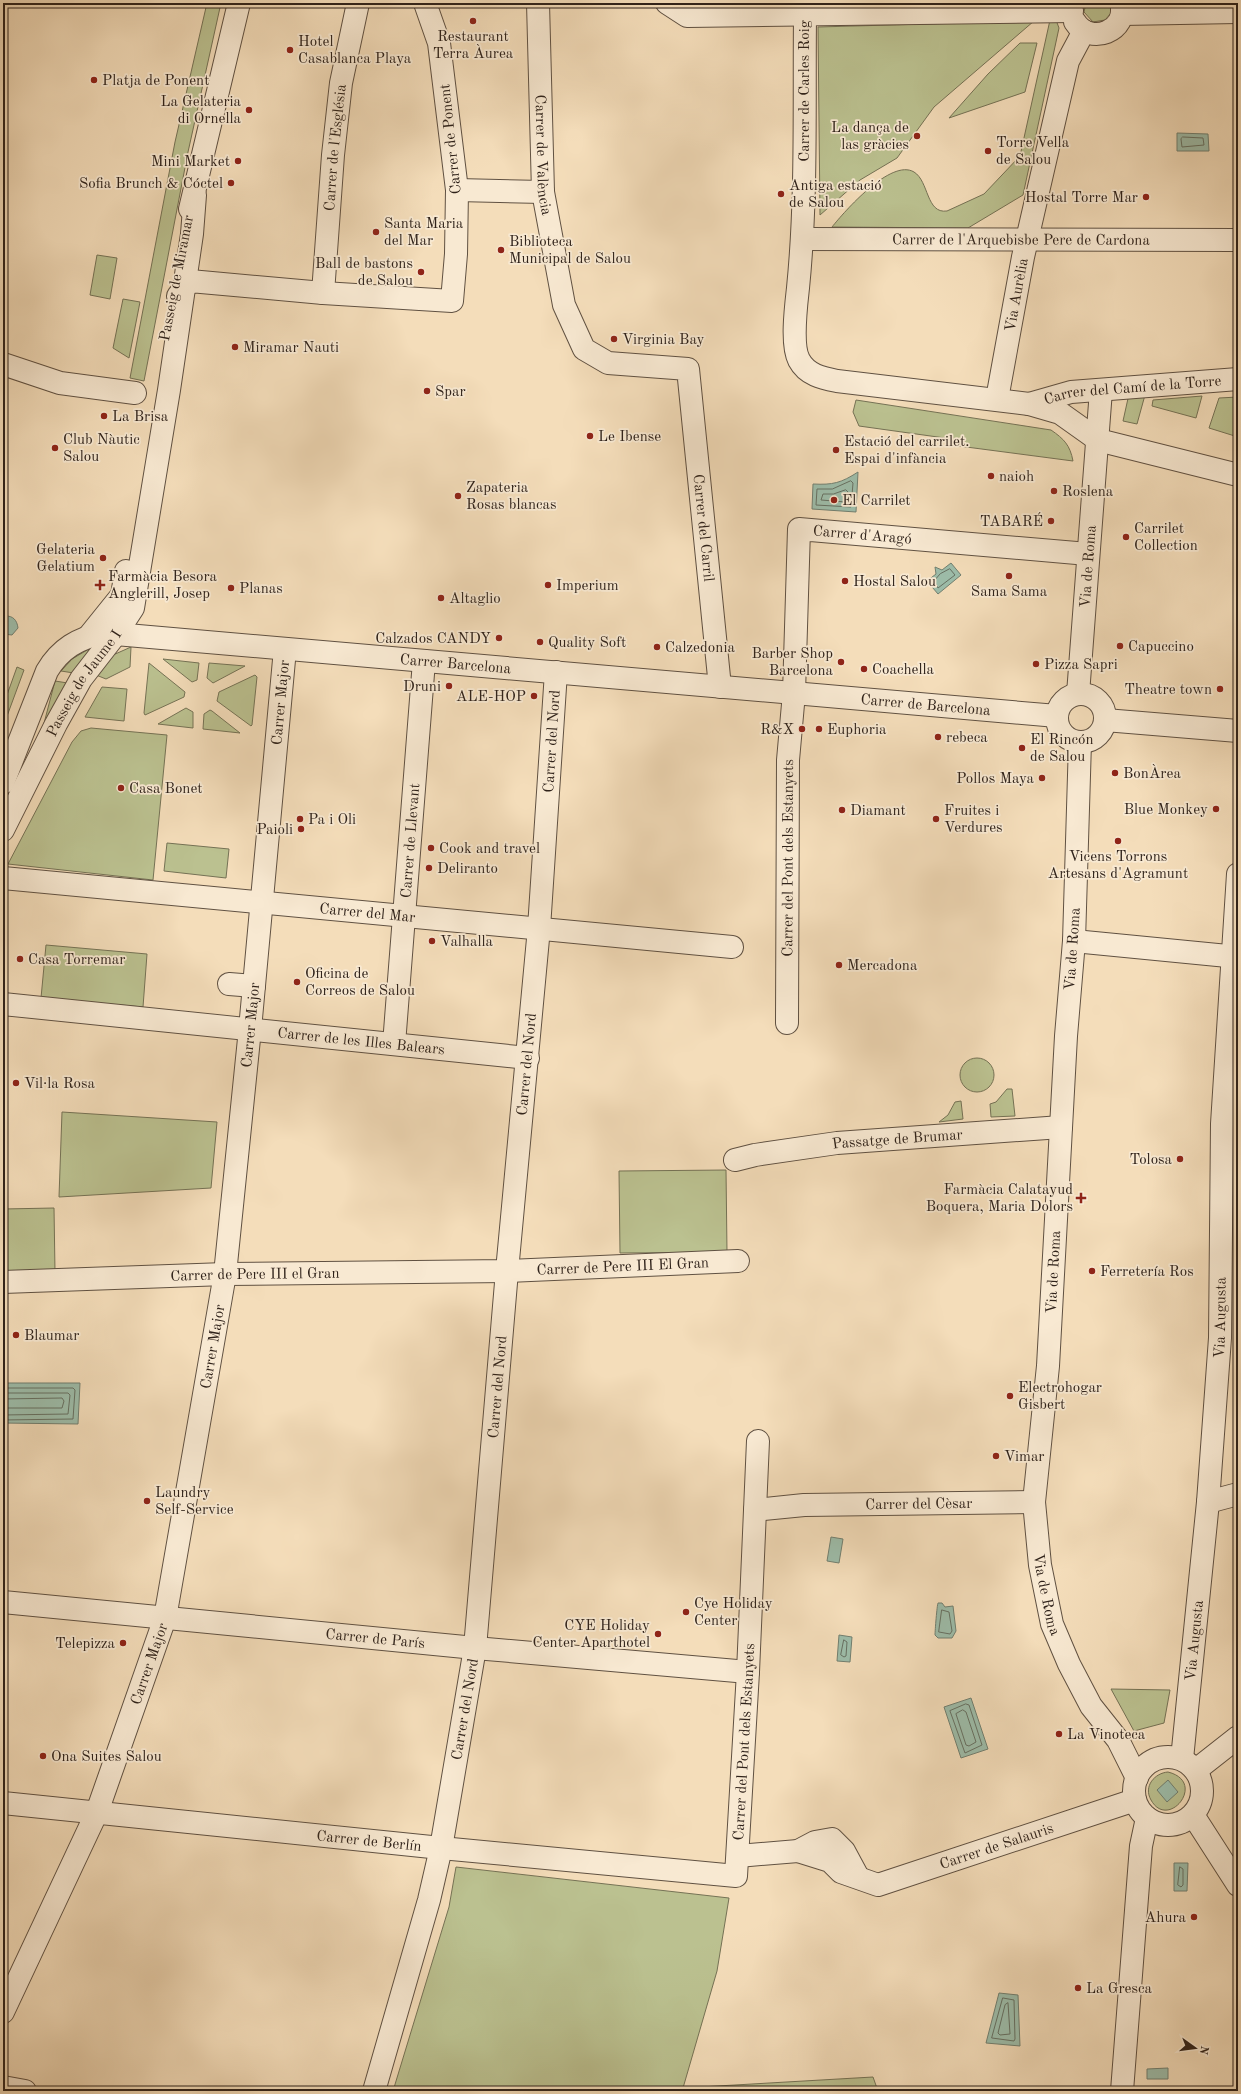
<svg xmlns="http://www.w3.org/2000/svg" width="1241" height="2094" viewBox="0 0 1241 2094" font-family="'Old Standard TT',serif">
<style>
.green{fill:#bbc190;stroke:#757255}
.water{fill:#9dbdaa;stroke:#717f70}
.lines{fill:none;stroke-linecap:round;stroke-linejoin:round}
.shore{stroke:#667062;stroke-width:1}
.minor-casing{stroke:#605142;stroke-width:24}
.minor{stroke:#f8e9d2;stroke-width:22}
.poi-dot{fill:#8f2418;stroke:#f8e9d2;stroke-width:1.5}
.labels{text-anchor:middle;stroke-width:3.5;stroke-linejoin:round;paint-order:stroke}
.poi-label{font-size:15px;fill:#2f221a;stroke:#f8e9d2;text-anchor:start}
.street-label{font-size:15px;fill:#2f221a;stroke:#f8e9d2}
</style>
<rect width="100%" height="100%" fill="#f4ddba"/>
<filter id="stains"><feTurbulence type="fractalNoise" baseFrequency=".005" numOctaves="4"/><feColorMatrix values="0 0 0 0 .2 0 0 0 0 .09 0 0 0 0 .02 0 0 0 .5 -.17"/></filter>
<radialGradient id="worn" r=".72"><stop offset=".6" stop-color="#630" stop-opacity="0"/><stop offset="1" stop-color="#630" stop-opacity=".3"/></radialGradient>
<!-- green -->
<g class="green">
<path d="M207,3H221L188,152L144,381L130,378L175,142Z"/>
<path d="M1086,3H1110L1111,13L1105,20L1093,22L1084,12Z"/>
<path d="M1050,20H1056L1059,28L1023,195L968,228L832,227C844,212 891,158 914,172C929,181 926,214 947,211L984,194L1020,156Z"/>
<path d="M1034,21L934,107L897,158L860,180L820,215L818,27Z"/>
<path d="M1020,43H1037L1025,92L949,118L988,74Z"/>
<path d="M97,255L117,258L110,299L90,295Z"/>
<path d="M123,299L140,302L129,358L113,348Z"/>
<path d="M1129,394L1145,395L1137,424L1123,421Z"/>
<path d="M1202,396L1196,418L1152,406L1153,400Z"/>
<path d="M1238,397V437L1209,428L1219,398Z"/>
<path d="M856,400L1051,430C1064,439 1070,445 1073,461L951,445L952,439L859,426L853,412Z"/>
<path d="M99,643L80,674L61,671L72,659Z"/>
<path d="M131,647L130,667L106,679L96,675L113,655Z"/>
<path d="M163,659L199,663L197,680L192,682Z"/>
<path d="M149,663L185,692L184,697L145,715L144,713Z"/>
<path d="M209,663L245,666L213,683L207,678Z"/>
<path d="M17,667L24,670L3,727V706Z"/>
<path d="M255,675L257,677L252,725L251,726L217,701L219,692Z"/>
<path d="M55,681L74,684L42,731Z"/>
<path d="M102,687L127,689L124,721L85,717Z"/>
<path d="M186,708L193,712V728L158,724Z"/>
<path d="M210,710L212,711L240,733L203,729L204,714Z"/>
<path d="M91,728L167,735L153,880L8,864L72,742L81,731Z"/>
<path d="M167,843L229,849L226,878L164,871Z"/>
<path d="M46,945L147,954L143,1007L41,998Z"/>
<circle cx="977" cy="1075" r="17"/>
<path d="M1007,1089H1012L1015,1116L991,1117L990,1104L996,1102Z"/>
<path d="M961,1101L963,1119L939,1122L948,1115L955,1102Z"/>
<path d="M62,1112L217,1122L211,1188L59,1197Z"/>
<path d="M726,1170L727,1252L620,1253L619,1171Z"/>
<path d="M54,1208L55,1272L3,1275V1209Z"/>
<path d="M1111,1689L1170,1690L1164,1723L1134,1731Z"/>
<path d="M1168,1772C1208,1782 1168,1831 1151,1800C1143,1786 1155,1773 1168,1772Z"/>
<path d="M456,1867L729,1898L717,1971L683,2088L873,2077L878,2091H393L449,1907Z"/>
</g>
<!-- water -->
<g class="water">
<path d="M1177,133L1208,134L1209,151H1177Z"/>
<path d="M858,472L856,512L812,509L813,484C833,485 841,483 858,472Z"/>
<path d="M951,563L961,575L938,594L927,581L936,574L935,567L942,570Z"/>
<path d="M3,609L6,616C13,616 17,620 18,628L12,635L3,634Z"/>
<path d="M5,1383H80L78,1424L3,1423Z"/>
<path d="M831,1537L843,1539L839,1563L827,1561Z"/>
<path d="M938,1603H942L945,1607L953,1606L956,1631L952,1638H938L935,1635C935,1631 937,1605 938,1603Z"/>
<path d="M839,1635L852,1637L850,1662L837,1661Z"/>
<path d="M971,1698L988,1749L961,1758L944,1707Z"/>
<path d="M1168,1780L1178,1792L1167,1802L1157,1790Z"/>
<path d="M1174,1863H1188L1187,1891H1174Z"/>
<path d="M999,1993L1018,1995L1020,2046L986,2043Z"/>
<path d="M1168,2068V2079H1147V2069Z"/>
</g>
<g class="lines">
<!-- shore -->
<g class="shore">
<path d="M1183,137L1203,138L1204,145L1182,147L1181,139Z"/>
<path d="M851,481L853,483L851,507L816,505L817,489H832Z"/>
<path d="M846,490L848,492L846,502L821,500L823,494H833Z"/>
<path d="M950,569L955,575L938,588L934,581L940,574Z"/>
<path d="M3,1388H73L75,1390L73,1419L3,1420"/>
<path d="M3,1393H68L70,1395L68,1414L3,1415"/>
<path d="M3,1399L62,1398L64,1401L62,1408H3"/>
<path d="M942,1610L949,1612L952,1631L950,1634L939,1632Z"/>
<path d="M844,1640L847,1642L846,1656L844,1657L841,1655Z"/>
<path d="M966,1704L969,1705L982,1745L965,1753L950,1711Z"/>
<path d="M963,1710L966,1712L976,1742L969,1746L966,1745L956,1714Z"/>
<path d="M1180,1867L1183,1869V1885L1181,1887L1178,1885Z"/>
<path d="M1003,1998L1014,2000L1015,2039L1014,2041L992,2038Z"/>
<path d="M1008,2003L1010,2034L1000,2035L998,2033L1005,2005Z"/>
</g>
<!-- minor casing -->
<g class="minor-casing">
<g id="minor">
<path id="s1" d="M538,3L543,192L564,305L584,349L608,363L688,369L720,687"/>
<path d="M667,3L687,16L1072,11"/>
<path d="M801,3L805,16C804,106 807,198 798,288C796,306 791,345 799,360C807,375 822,378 837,381L1029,404L1060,413L1098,440L1238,475"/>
<path d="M1122,14L1238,12"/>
<path d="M1075,22C1090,46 1129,31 1121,3"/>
<path d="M457,190L543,192"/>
<path d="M190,209L239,3"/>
<path id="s2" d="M803,239L1238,240"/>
<path id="s3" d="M323,293L333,155L341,83L358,3"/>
<path d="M178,296L190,281L323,293L452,301L456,254L457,190L439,43L425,3"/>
<path d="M3,364L60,383L135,393"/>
<path id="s4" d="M997,399L1023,257L1068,61L1084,31"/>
<path id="s5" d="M1029,404L1071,392L1238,379"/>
<path d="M89,636L122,595L126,571"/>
<circle cx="1081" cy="718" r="24"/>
<path id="s6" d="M1078,694L1101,390"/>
<path d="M1105,720L1238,731"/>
<path id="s7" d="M1080,742L1074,941L1066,1036L1048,1366L1034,1502L1040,1565L1052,1624L1069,1664L1091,1706L1118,1740L1137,1778"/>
<path id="s8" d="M3,783L47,671C60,649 78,638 104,633L1057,716"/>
<path id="s9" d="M3,830L56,724L81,679L116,634L133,608L169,390L192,234L195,195"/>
<path id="s10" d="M3,878L732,947"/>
<path d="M1074,941L1238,957"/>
<path d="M229,984L254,986"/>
<path id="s11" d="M3,1004L528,1058"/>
<path id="s12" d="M787,1023L788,760L794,693L799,529L1088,554"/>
<path id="s13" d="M394,1044L424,661"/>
<path id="s14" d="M735,1160L755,1155L837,1143L1061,1127"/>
<path id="s15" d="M3,1282L225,1274L507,1271L738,1261"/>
<path d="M1208,1502L1238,1494"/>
<path id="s16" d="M755,1510L804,1505L1034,1502"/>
<path id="s17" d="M3,1602L475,1648L748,1672"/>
<circle cx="1168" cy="1791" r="34"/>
<path id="s18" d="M1182,1759L1208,1502L1220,1338L1222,1124L1238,874"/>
<path d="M1196,1770L1238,1737"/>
<path id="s19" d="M3,1803L441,1848L736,1876L748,1672L758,1441"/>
<path d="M1193,1815L1238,1885"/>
<path id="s20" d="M798,1851L830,1861L841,1872L878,1885L1135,1800"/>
<path d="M738,1856L798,1851L815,1842L832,1839L844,1851L858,1877"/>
<path id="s21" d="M3,2012L97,1812L165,1618L225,1274L250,1029L285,649"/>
<path d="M3,2087L25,2091"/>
<path id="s22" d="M374,2091L429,1900L441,1848L475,1648L507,1271L539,928L556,672"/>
<path d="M1122,2091L1141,1846L1147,1818"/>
</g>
</g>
<!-- minor -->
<use href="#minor" class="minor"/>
</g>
<!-- markers -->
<g class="poi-dot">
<circle cx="473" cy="21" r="4"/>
<circle cx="290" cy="50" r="4"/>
<circle cx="94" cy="80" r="4"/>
<circle cx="249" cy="110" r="4"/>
<circle cx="917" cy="136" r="4"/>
<circle cx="988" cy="151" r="4"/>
<circle cx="238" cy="161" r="4"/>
<circle cx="231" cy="183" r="4"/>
<circle cx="781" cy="194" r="4"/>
<circle cx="1146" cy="197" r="4"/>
<circle cx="376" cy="232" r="4"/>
<circle cx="501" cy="250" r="4"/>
<circle cx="421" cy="272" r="4"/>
<circle cx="614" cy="339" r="4"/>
<circle cx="235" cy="347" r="4"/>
<circle cx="427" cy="391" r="4"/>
<circle cx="104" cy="416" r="4"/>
<circle cx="590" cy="436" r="4"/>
<circle cx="55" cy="448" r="4"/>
<circle cx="836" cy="450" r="4"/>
<circle cx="991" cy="476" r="4"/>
<circle cx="1054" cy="491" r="4"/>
<circle cx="458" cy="496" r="4"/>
<circle cx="834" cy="500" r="4"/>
<circle cx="1051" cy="521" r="4"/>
<circle cx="1126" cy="537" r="4"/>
<circle cx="103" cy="558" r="4"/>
<circle cx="1009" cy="576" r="4"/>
<circle cx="845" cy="581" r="4"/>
<path d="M98 579h4v4h4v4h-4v4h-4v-4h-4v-4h4z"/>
<circle cx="548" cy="585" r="4"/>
<circle cx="231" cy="588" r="4"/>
<circle cx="441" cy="598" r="4"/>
<circle cx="499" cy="638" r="4"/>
<circle cx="540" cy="642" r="4"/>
<circle cx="1120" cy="646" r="4"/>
<circle cx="657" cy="647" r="4"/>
<circle cx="841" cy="662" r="4"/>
<circle cx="1036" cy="664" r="4"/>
<circle cx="864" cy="669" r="4"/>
<circle cx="449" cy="686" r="4"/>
<circle cx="1220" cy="689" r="4"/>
<circle cx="534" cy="696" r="4"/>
<circle cx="802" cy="729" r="4"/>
<circle cx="819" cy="729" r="4"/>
<circle cx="938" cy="737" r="4"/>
<circle cx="1022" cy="748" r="4"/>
<circle cx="1115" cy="773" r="4"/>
<circle cx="1042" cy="778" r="4"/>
<circle cx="121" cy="788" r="4"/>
<circle cx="1216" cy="809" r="4"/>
<circle cx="842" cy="810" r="4"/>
<circle cx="300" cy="819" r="4"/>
<circle cx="936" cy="819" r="4"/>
<circle cx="301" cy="829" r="4"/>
<circle cx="1118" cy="841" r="4"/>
<circle cx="431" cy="848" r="4"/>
<circle cx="429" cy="868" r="4"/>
<circle cx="432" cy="941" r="4"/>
<circle cx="20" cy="959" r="4"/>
<circle cx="839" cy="965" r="4"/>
<circle cx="297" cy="982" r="4"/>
<circle cx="16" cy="1083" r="4"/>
<circle cx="1180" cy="1159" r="4"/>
<path d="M1079 1192h4v4h4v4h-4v4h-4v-4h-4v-4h4z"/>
<circle cx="1092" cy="1271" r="4"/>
<circle cx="16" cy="1335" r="4"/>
<circle cx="1010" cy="1396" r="4"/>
<circle cx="996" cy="1456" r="4"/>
<circle cx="147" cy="1501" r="4"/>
<circle cx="686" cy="1612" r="4"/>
<circle cx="658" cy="1634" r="4"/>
<circle cx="123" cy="1643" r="4"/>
<circle cx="1059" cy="1734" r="4"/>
<circle cx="43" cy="1756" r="4"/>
<circle cx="1194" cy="1917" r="4"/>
<circle cx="1078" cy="1988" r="4"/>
</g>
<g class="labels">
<!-- poi labels -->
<g class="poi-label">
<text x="473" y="41" text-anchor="middle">Restaurant<tspan x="473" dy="17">Terra Àurea</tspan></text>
<text x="298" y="46">Hotel<tspan x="298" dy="17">Casablanca Playa</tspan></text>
<text x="102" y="85">Platja de Ponent</text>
<text x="241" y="106" text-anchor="end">La Gelateria<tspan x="241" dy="17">di Ornella</tspan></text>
<text x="909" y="132" text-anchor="end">La dança de<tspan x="909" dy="17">las gràcies</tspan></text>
<text x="996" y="147">Torre Vella<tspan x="996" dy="17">de Salou</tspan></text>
<text x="230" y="166" text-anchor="end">Mini Market</text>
<text x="223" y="188" text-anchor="end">Sofia Brunch &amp; Cóctel</text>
<text x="789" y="190">Antiga estació<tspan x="789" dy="17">de Salou</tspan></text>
<text x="1138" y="202" text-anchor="end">Hostal Torre Mar</text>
<text x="384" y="228">Santa Maria<tspan x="384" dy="17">del Mar</tspan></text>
<text x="509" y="246">Biblioteca<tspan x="509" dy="17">Municipal de Salou</tspan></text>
<text x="413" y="268" text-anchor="end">Ball de bastons<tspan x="413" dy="17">de Salou</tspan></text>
<text x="622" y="344">Virginia Bay</text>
<text x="243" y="352">Miramar Nauti</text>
<text x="435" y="396">Spar</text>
<text x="112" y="421">La Brisa</text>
<text x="598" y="441">Le Ibense</text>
<text x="63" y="444">Club Nàutic<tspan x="63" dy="17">Salou</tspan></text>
<text x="844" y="446">Estació del carrilet.<tspan x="844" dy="17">Espai d'infància</tspan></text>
<text x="999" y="481">naioh</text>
<text x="466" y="492">Zapateria<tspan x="466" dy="17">Rosas blancas</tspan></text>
<text x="1062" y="496">Roslena</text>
<text x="842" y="505">El Carrilet</text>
<text x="1043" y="526" text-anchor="end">TABARÉ</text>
<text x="1134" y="533">Carrilet<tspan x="1134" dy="17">Collection</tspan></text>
<text x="95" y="554" text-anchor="end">Gelateria<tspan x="95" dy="17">Gelatium</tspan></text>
<text x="108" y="581">Farmàcia Besora<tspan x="108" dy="17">Anglerill, Josep</tspan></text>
<text x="853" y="586">Hostal Salou</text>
<text x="556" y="590">Imperium</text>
<text x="239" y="593">Planas</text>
<text x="1009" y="596" text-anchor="middle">Sama Sama</text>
<text x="449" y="603">Altaglio</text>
<text x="491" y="643" text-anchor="end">Calzados CANDY</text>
<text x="548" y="647">Quality Soft</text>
<text x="1128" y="651">Capuccino</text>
<text x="665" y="652">Calzedonia</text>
<text x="833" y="658" text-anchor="end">Barber Shop<tspan x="833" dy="17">Barcelona</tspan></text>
<text x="1044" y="669">Pizza Sapri</text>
<text x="872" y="674">Coachella</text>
<text x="441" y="691" text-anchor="end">Druni</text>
<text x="1212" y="694" text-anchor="end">Theatre town</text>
<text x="526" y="701" text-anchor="end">ALE-HOP</text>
<text x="794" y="734" text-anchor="end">R&amp;X</text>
<text x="827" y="734">Euphoria</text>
<text x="946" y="742">rebeca</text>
<text x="1030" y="744">El Rincón<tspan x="1030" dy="17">de Salou</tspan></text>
<text x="1123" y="778">BonÀrea</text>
<text x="1034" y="783" text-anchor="end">Pollos Maya</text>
<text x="129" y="793">Casa Bonet</text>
<text x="1208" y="814" text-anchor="end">Blue Monkey</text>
<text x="850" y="815">Diamant</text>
<text x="944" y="815">Fruites i<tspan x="944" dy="17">Verdures</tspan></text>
<text x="308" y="824">Pa i Oli</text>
<text x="293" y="834" text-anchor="end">Paioli</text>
<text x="439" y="853">Cook and travel</text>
<text x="1118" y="861" text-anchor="middle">Vicens Torrons<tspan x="1118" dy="17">Artesans d'Agramunt</tspan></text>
<text x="437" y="873">Deliranto</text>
<text x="440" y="946">Valhalla</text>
<text x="28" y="964">Casa Torremar</text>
<text x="847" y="970">Mercadona</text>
<text x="305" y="978">Oficina de<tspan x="305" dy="17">Correos de Salou</tspan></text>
<text x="24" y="1088">Vil·la Rosa</text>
<text x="1172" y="1164" text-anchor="end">Tolosa</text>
<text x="1073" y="1194" text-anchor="end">Farmàcia Calatayud<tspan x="1073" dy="17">Boquera, Maria Dolors</tspan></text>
<text x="1100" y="1276">Ferretería Ros</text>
<text x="24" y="1340">Blaumar</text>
<text x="1018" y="1392">Electrohogar<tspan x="1018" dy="17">Gisbert</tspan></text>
<text x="1004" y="1461">Vimar</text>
<text x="155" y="1497">Laundry<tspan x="155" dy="17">Self-Service</tspan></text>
<text x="694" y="1608">Cye Holiday<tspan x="694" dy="17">Center</tspan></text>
<text x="650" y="1630" text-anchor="end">CYE Holiday<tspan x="650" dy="17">Center Aparthotel</tspan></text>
<text x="115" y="1648" text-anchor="end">Telepizza</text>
<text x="1067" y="1739">La Vinoteca</text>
<text x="51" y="1761">Ona Suites Salou</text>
<text x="1186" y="1922" text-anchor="end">Ahura</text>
<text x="1086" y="1993">La Gresca</text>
</g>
<!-- street labels -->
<g class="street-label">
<text transform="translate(804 91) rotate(-90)" y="5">Carrer de Carles Roig</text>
<text transform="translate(450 139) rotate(-96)" y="5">Carrer de Ponent</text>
<text dy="5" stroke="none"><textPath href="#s3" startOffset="146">Carrer de l'Església</textPath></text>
<text dy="5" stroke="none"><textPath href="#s1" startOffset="152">Carrer de València</textPath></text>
<text dy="5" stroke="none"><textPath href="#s2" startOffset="218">Carrer de l'Arquebisbe Pere de Cardona</textPath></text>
<text transform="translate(176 278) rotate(-79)" y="5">Passeig de Miramar</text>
<text dy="5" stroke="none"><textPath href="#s4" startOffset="106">Via Aurèlia</textPath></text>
<text dy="5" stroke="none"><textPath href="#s5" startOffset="105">Carrer del Camí de la Torre</textPath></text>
<text dy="5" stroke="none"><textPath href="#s1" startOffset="620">Carrer del Carril</textPath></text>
<text dy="5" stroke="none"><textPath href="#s12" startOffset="558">Carrer d'Aragó</textPath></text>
<text dy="5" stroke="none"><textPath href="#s6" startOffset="128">Via de Roma</textPath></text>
<text dy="5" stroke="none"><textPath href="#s8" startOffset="544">Carrer Barcelona</textPath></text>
<text dy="5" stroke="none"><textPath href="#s9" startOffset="168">Passeig de Jaume I</textPath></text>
<text dy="5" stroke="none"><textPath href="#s21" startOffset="1350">Carrer Major</textPath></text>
<text dy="5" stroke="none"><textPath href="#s8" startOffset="1016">Carrer de Barcelona</textPath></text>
<text dy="5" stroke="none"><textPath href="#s22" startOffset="1365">Carrer del Nord</textPath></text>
<text dy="5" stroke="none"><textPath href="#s13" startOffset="204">Carrer de Llevant</textPath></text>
<text dy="5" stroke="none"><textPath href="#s12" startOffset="165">Carrer del Pont dels Estanyets</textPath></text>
<text dy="5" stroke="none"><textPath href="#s10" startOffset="366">Carrer del Mar</textPath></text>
<text transform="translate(1072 949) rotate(-86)" y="5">Via de Roma</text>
<text dy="5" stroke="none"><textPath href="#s21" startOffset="1026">Carrer Major</textPath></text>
<text dy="5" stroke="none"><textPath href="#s11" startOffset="360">Carrer de les Illes Balears</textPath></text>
<text dy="5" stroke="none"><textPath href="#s22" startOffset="1041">Carrer del Nord</textPath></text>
<text dy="5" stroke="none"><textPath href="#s14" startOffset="164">Passatge de Brumar</textPath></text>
<text dy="5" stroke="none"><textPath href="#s15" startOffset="620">Carrer de Pere III El Gran</textPath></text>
<text transform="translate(1053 1272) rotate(-87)" y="5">Via de Roma</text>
<text dy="5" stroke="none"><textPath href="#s15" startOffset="252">Carrer de Pere III el Gran</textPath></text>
<text dy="5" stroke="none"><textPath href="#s18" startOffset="443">Via Augusta</textPath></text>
<text dy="5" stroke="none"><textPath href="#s21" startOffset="702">Carrer Major</textPath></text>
<text dy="5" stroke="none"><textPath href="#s22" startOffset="717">Carrer del Nord</textPath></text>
<text dy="5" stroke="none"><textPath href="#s16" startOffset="164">Carrer del Cèsar</textPath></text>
<text dy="5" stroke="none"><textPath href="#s7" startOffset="855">Via de Roma</textPath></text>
<text dy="5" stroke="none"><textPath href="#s17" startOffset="374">Carrer de París</textPath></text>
<text dy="5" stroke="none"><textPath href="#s18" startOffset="119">Via Augusta</textPath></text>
<text dy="5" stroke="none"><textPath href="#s21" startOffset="378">Carrer Major</textPath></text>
<text dy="5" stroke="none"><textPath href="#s22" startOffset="393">Carrer del Nord</textPath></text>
<text dy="5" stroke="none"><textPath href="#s19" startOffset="871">Carrer del Pont dels Estanyets</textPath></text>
<text dy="5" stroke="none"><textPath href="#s19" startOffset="368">Carrer de Berlín</textPath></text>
<text dy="5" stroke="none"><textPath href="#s20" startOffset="213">Carrer de Salauris</textPath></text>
</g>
</g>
<!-- margin -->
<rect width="1241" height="2094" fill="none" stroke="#f4ddba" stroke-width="16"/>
<rect x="4" y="4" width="1233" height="2086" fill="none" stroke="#2f221a" stroke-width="2"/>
<rect x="8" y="8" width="1225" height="2078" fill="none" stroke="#2f221a"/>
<!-- north arrow -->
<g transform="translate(1195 2048) rotate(104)" stroke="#f8e9d2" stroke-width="3" paint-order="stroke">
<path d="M0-3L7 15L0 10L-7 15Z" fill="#2f221a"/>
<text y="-6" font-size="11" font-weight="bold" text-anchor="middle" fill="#2f221a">N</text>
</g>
<rect width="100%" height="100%" filter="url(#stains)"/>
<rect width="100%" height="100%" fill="url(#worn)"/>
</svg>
